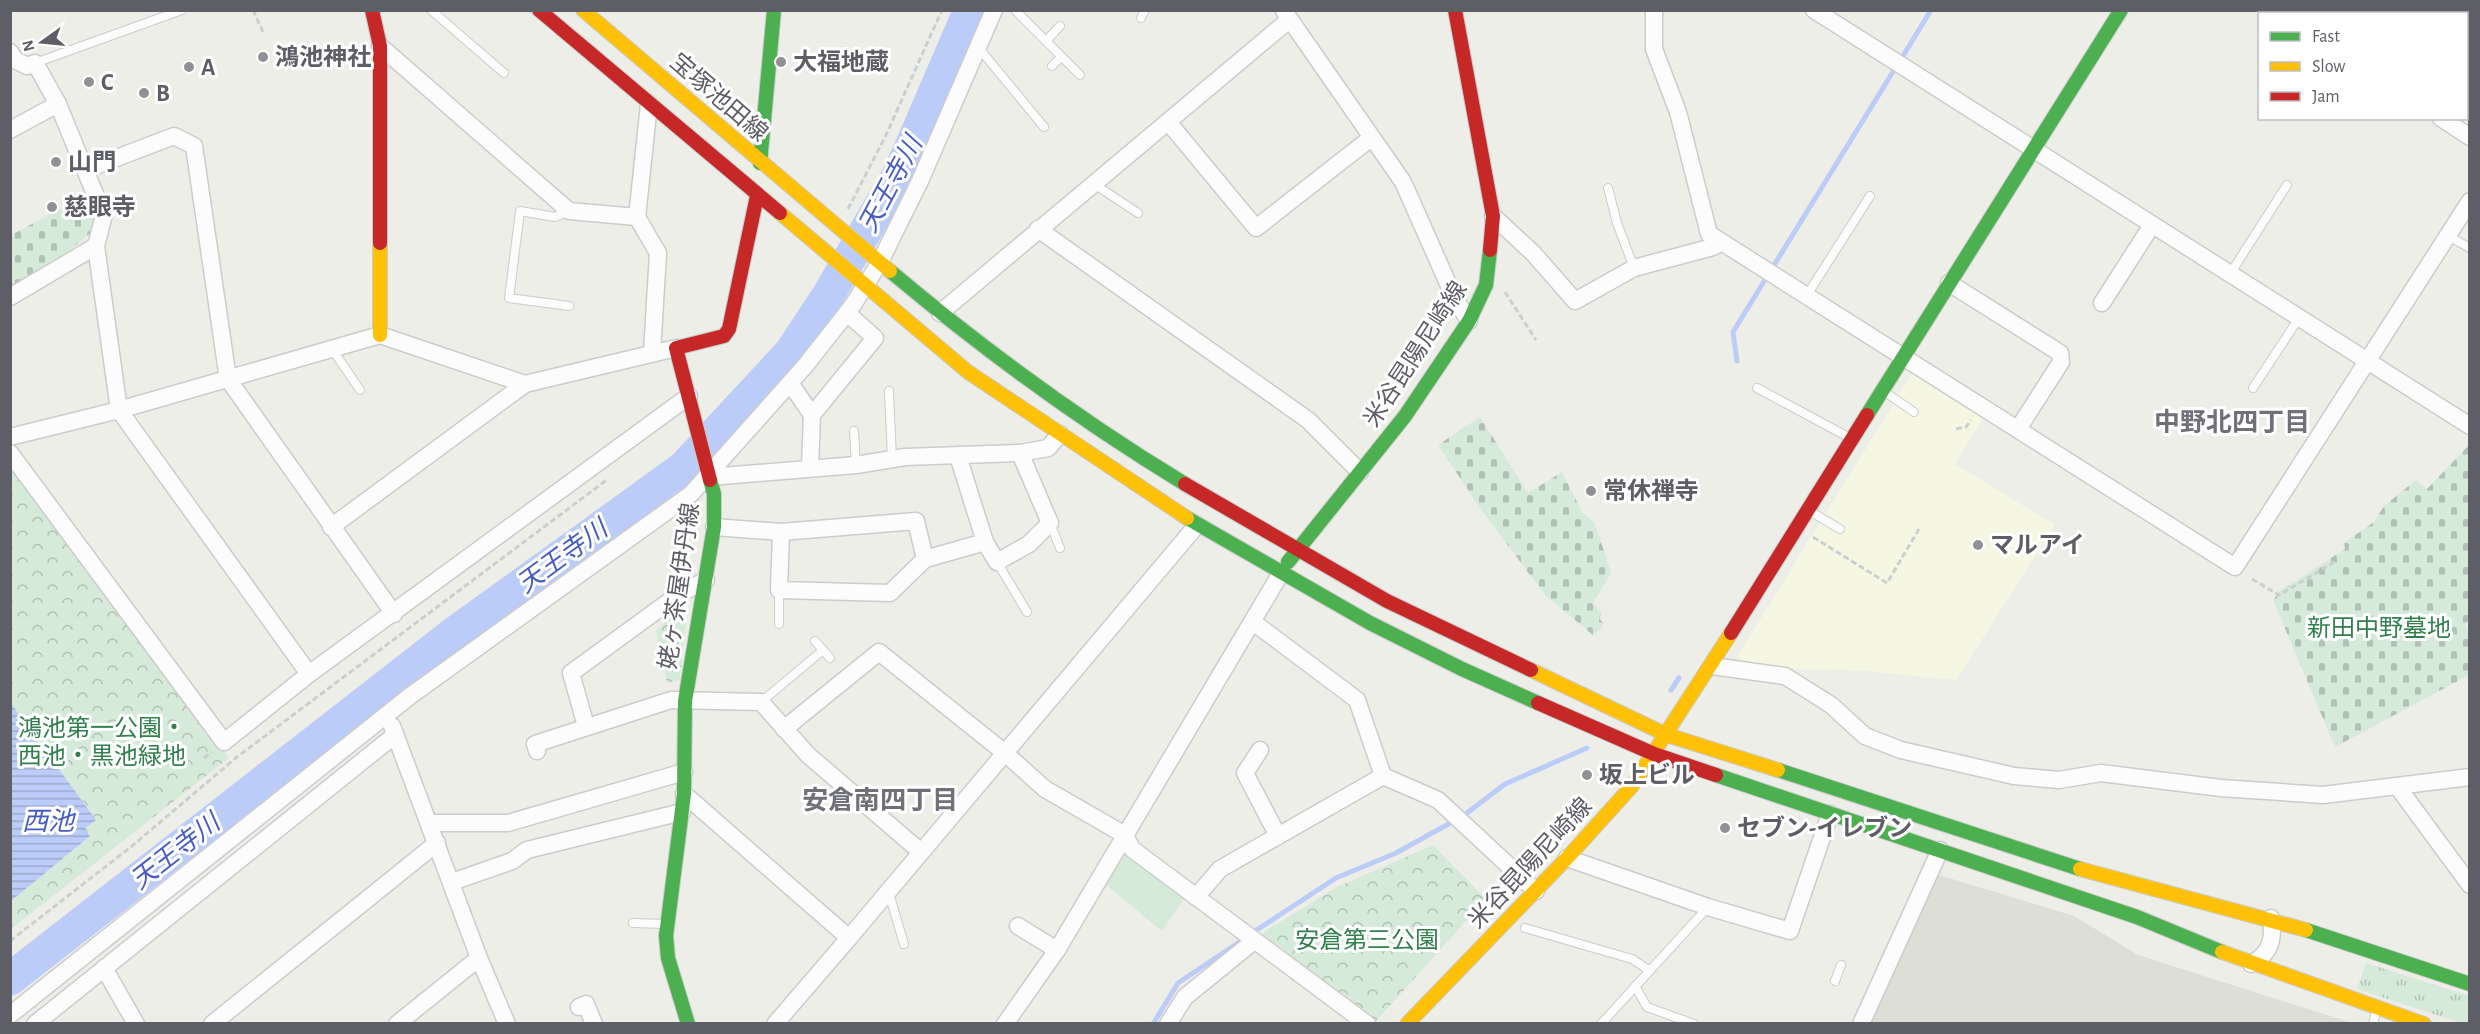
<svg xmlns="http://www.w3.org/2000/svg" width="2480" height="1034" viewBox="0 0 2480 1034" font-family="'Alegreya Sans','Noto Sans JP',sans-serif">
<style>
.commercial{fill:#f5f7e2}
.industrial{fill:#ddded8}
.grass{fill:url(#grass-tufts)}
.cemetery{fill:url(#cemetery-stones)}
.park{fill:url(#park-crowns)}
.garden{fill:#d6eada}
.water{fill:url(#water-rules)}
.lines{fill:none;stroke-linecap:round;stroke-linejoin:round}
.stream{stroke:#bcccf8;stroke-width:5}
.river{stroke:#bcccf8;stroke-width:33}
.lane-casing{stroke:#ccc;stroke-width:10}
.street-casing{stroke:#ccc;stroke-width:19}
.fast-casing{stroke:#cacbca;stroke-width:16}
.slow-casing{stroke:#cacbca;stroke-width:16}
.jam-casing{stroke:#cacbca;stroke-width:16}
.path{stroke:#cbd0cf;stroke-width:3;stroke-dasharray:6 3;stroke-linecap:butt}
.lane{stroke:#fcfcfc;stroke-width:8}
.street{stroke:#fcfcfc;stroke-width:16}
.fast{stroke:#4caf50;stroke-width:14}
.slow{stroke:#ffc107;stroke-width:14}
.jam{stroke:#c62828;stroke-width:14}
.poi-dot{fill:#909194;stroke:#fff;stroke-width:2}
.labels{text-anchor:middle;stroke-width:6;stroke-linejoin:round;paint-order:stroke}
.poi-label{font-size:24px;font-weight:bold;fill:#5e5f66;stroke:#fff;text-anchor:start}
.street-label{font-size:24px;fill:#5e5f66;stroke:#fff}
.park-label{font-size:24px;fill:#33804f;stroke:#fff}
.water-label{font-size:26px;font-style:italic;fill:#475dc4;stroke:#fff}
.neighbourhood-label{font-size:26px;font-weight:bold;fill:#6f7078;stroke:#fff}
</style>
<defs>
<pattern id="grass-tufts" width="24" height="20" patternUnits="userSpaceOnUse" patternTransform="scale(1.5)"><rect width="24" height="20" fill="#d6eada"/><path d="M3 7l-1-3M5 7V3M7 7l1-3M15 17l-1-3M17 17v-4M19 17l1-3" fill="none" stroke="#b1c1b5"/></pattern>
<pattern id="cemetery-stones" width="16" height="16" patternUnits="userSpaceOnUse" patternTransform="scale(1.5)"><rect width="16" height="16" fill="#d6eada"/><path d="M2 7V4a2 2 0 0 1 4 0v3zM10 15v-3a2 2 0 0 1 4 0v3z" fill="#b1c1b5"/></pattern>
<pattern id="park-crowns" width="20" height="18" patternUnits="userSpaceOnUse" patternTransform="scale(1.5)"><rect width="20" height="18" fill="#d6eada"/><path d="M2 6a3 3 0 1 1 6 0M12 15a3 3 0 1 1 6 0" fill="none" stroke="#b1c1b5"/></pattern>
<pattern id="water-rules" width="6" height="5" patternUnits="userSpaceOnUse" patternTransform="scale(1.5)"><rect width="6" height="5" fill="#bcccf8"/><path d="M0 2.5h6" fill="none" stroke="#9ca9cd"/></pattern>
</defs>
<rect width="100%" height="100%" fill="#edeee8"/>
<!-- commercial -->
<path class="commercial" d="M1918,372L1985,415L1955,464L2055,525L1956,680L1867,671L1798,669L1744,662L1737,657L1912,374Z"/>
<!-- industrial -->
<path class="industrial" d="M1939,875L2074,916L2138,955L2352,1023L1868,1024Z"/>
<!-- grass -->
<path class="grass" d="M2366,963L2469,996V1023H2461L2357,989Z"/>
<!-- cemetery -->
<g class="cemetery">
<path d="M87,195L98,215L94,230L70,250L11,286V235Z"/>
<path d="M1480,417L1528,493L1562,472L1582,512L1595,523L1611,573L1593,603L1602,614L1599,618L1604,624L1594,636L1545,595L1480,508L1438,445Z"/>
<path d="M2469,445L2470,618L2465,625L2469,635V675L2335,747L2273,600L2280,591L2345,549L2344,543L2374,522L2384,506L2416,480L2427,489Z"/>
</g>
<!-- park -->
<g class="park">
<path d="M11,465L229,758L11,929Z"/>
<path d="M679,608L686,622L680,680L667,683L656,631Z"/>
<path d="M1433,845L1486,899L1376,1021L1262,938L1265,931L1337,887Z"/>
</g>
<!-- garden -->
<path class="garden" d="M1121,855H1129L1186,896L1162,931L1105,884Z"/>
<!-- water -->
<path class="water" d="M10,702L96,820L85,828L90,836L11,901Z"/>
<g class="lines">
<!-- stream -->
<g class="stream">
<path d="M1903,56L1931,10"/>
<path d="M1737,361L1733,332L1894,70"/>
<path d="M1671,690L1679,678"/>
<path d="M1467,813L1505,784L1587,748"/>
<path d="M1252,933L1336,878L1396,853L1452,822"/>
<path d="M1153,1024L1178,983L1238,943"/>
</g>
<!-- river -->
<path class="river" d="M10,979L453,634L683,468L790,353L829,294L901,170L970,10"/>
<!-- lane casing -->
<g class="lane-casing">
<g id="lane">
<path d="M431,10L504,73"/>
<path d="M1015,10L1080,75"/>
<path d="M2375,14L2376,10"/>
<path d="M1141,18L1145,10"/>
<path d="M1046,41L1060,26"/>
<path d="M978,47L1044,127"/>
<path d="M35,63L182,10"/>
<path d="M1052,66L1061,57"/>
<path d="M1094,184L1138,213"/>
<path d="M1608,188L1617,223L1634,268"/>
<path d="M569,211L555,217L520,211L509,298L569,306"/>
<path d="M2448,236L2470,248"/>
<path d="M2230,274L2287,185"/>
<path d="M1807,295L1870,196"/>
<path d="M332,349L360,390"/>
<path d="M1757,388L1852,439"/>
<path d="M2253,388L2299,318"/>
<path d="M889,391L892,459"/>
<path d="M1885,392L1914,412"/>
<path d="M854,431L856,465"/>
<path d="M1808,510L1840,529"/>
<path d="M1050,523L1060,548"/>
<path d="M997,562L1027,612"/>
<path d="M779,590V624"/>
<path d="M815,641L830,658"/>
<path d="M761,702L822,651"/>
<path d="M888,890L904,944"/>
<path d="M633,923L666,924"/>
<path d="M1525,928L1632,959L1649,970"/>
<path d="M1835,981L1841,965"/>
<path d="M1635,986L1647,1007L1694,1024"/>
<path d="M1601,1024L1708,907"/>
<path d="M2373,1024L2377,1008"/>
</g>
</g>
<!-- street casing -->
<g class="street-casing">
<g id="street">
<path d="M1654,10V49L1678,112L1709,234L2235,567L2470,201"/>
<path d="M1814,10L2470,426"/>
<path d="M2268,10L2272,14"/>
<path d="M1284,11L1403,182L1454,297L1469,321"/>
<path d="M380,46L569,211L637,217"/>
<path d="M10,52L15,60L27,66L35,63L58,104L85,170L174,136L194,146L228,379L394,614"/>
<path d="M649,104L637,217L658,253L652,353"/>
<path d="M2441,118L2470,137"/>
<path d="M1169,123L1256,228L1371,138"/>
<path d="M10,130L58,104"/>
<path d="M85,170L104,215L96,246L119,410L309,674"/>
<path d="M1493,216L1533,253L1575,301L1634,268L1713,247L1721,242"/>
<path d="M1038,229L1308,420L1360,472"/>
<path d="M1949,283L2060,353L2061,362L2018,429"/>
<path d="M10,297L96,246"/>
<path d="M2102,303L2152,225"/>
<path d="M940,313L1289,20"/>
<path d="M790,383L812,415"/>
<path d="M10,437L119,410L380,335L525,384"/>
<path d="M10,453L224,742L309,674L689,396"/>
<path d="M958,456L985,542L997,562L1029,544L1050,523L1020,453"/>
<path d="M810,467L812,415L875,338L847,313"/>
<path d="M710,477L856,465L905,457L1020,453L1048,448L1060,434"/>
<path d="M331,527L525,384L676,348"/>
<path d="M714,527L781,532L916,521L925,559"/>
<path d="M781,532L779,590L890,593L925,559L985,542"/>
<path d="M1253,622L1357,700L1383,776"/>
<path d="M1712,666L1785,676L1831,705L1865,736L1901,750L2014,776L2059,780L2101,773L2221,788L2323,795L2470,777"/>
<path d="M392,726L479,958L397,1024"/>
<path d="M586,726L571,673L678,595L706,580"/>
<path d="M784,729L879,652L1005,753L1045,789L1125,835L1132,849L1367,1024"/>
<path d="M1260,750L1245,773L1278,836"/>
<path d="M537,751L535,744L671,700L761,702L808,755L921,852"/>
<path d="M2397,786L2470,885"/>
<path d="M684,794L849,938L1197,525"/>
<path d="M430,823H508L684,772"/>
<path d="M1567,858L1708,907L1790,931L1830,814"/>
<path d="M452,882L512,861L527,850L682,812"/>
<path d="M1196,897L1220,869L1383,776L1438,800L1536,891"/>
<path d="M1018,926L1057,950"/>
<path d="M479,958L507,1024"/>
<path d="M2251,964C2271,953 2274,940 2271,918"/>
<path d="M104,968L136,1024"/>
<path d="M579,1007L586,1004L594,1024"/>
<path d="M10,1015L410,696L691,494L805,366L853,305L880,262L920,181L994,10"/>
<path d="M35,1024L395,735"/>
<path d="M212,1024L437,843"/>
<path d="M775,1024L849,938"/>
<path d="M1005,1024L1057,950L1281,573"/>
<path d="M1168,1024L1185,997L1254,941"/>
<path d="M1861,1024L1940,850"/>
</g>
</g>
<!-- fast casing -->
<g class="fast-casing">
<g id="fast">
<path d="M760,163L774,10"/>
<path d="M890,271C983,349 1081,421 1185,484"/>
<path d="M1867,415L2121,10"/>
<path d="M1187,518L1370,623L1462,669L1538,703"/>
<path d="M1288,562L1405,416L1469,321L1486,285L1490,250"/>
<path d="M1778,770L2080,869"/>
<path d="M1716,775L2137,917L2222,952"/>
<path d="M2306,930L2470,984"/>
<path d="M688,1024L668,958L666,936L684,794L685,701L714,527V494L710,480"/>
</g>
</g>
<!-- slow casing -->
<g class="slow-casing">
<g id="slow">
<path d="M583,10L890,271"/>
<path d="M780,213L968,372L1187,518"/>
<path d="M380,243V335"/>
<path d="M1531,670L1667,735L1778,770"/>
<path d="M2080,869L2306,930"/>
<path d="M2222,952L2424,1024"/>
<path d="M1407,1024L1567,858L1632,786L1731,633"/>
</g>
</g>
<!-- jam casing -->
<g class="jam-casing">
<g id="jam">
<path d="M372,10L380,46V243"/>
<path d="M539,10L780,213"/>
<path d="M1455,10L1493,216L1490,250"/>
<path d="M710,480L676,348L724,336L729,329L757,196"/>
<path d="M1185,484L1387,601L1531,670"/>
<path d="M1731,633L1867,415"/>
<path d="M1538,703L1654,754L1716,775"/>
</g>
</g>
<!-- path -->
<g class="path">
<path d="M253,10L264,34"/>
<path d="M848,209L886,135L942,10"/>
<path d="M1505,292L1536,340"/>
<path d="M1956,429L1966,427L1971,420"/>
<path d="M1813,537L1887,583L1919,529"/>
<path d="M2252,579L2279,595L2336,561"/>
<path d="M204,758L212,752"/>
<path d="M10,941L132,846L237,757L608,479"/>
</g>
<!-- lane -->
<use href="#lane" class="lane"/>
<!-- street -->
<use href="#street" class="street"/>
<!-- fast -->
<use href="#fast" class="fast"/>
<!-- slow -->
<use href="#slow" class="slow"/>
<!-- jam -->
<use href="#jam" class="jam"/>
</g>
<!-- markers -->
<g class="poi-dot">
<circle cx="263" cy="57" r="6"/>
<circle cx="781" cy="62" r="6"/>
<circle cx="189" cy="67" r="6"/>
<circle cx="89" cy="82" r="6"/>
<circle cx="144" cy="93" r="6"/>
<circle cx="56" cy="162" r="6"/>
<circle cx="52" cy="207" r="6"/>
<circle cx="1591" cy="491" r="6"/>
<circle cx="1978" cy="545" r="6"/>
<circle cx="1587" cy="775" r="6"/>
<circle cx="1725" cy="828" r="6"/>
</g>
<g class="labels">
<!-- poi labels -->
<g class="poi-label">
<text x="275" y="65">鴻池神社</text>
<text x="793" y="70">大福地蔵</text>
<text x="201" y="75">A</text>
<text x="101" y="90">C</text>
<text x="156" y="101">B</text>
<text x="68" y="170">山門</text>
<text x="64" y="215">慈眼寺</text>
<text x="1603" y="499">常休禅寺</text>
<text x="1990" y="553">マルアイ</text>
<text x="1599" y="783">坂上ビル</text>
<text x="1737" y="836">セブン-イレブン</text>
</g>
<!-- street labels -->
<g class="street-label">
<text transform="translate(719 97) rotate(41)" y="8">宝塚池田線</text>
<text transform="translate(1415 354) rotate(-57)" y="8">米谷昆陽尼崎線</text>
<text transform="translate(679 586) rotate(-82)" y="8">姥ヶ茶屋伊丹線</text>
<text transform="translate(1530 863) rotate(-47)" y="8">米谷昆陽尼崎線</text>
</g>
<!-- park labels -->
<g class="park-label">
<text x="2379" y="636">新田中野墓地</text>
<text x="102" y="736">鴻池第一公園・<tspan x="102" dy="28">西池・黒池緑地</tspan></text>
<text x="1367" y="948">安倉第三公園</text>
</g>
<!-- water labels -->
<g class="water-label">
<text transform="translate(890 184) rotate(-62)" y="9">天王寺川</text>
<text transform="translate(562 556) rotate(-36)" y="9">天王寺川</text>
<text x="48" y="830">西池</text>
<text transform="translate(175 851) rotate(-38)" y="9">天王寺川</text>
</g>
<!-- neighbourhood labels -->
<g class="neighbourhood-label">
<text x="2232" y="431">中野北四丁目</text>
<text x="880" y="809">安倉南四丁目</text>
</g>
</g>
<!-- border -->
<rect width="2480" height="1034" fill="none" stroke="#5e5f66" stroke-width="24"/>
<!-- legend -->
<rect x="2258" y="12" width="210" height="108" fill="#ffffff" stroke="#bfbfc2" stroke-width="1.5"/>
<rect x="2270" y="32" width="30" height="9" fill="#4caf50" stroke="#bfbfc2" stroke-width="1.5"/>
<text x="2312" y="42" font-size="18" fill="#5e5f66">Fast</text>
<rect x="2270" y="62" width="30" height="9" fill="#ffc107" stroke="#bfbfc2" stroke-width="1.5"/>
<text x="2312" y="72" font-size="18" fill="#5e5f66">Slow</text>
<rect x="2270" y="92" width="30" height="9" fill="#c62828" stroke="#bfbfc2" stroke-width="1.5"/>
<text x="2312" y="102" font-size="18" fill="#5e5f66">Jam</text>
<!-- north arrow -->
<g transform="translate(42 42) rotate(255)" stroke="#ffffff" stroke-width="4.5" paint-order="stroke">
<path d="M0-4.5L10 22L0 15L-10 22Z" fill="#5e5f66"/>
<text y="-9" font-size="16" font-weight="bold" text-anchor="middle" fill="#5e5f66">N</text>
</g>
</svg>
